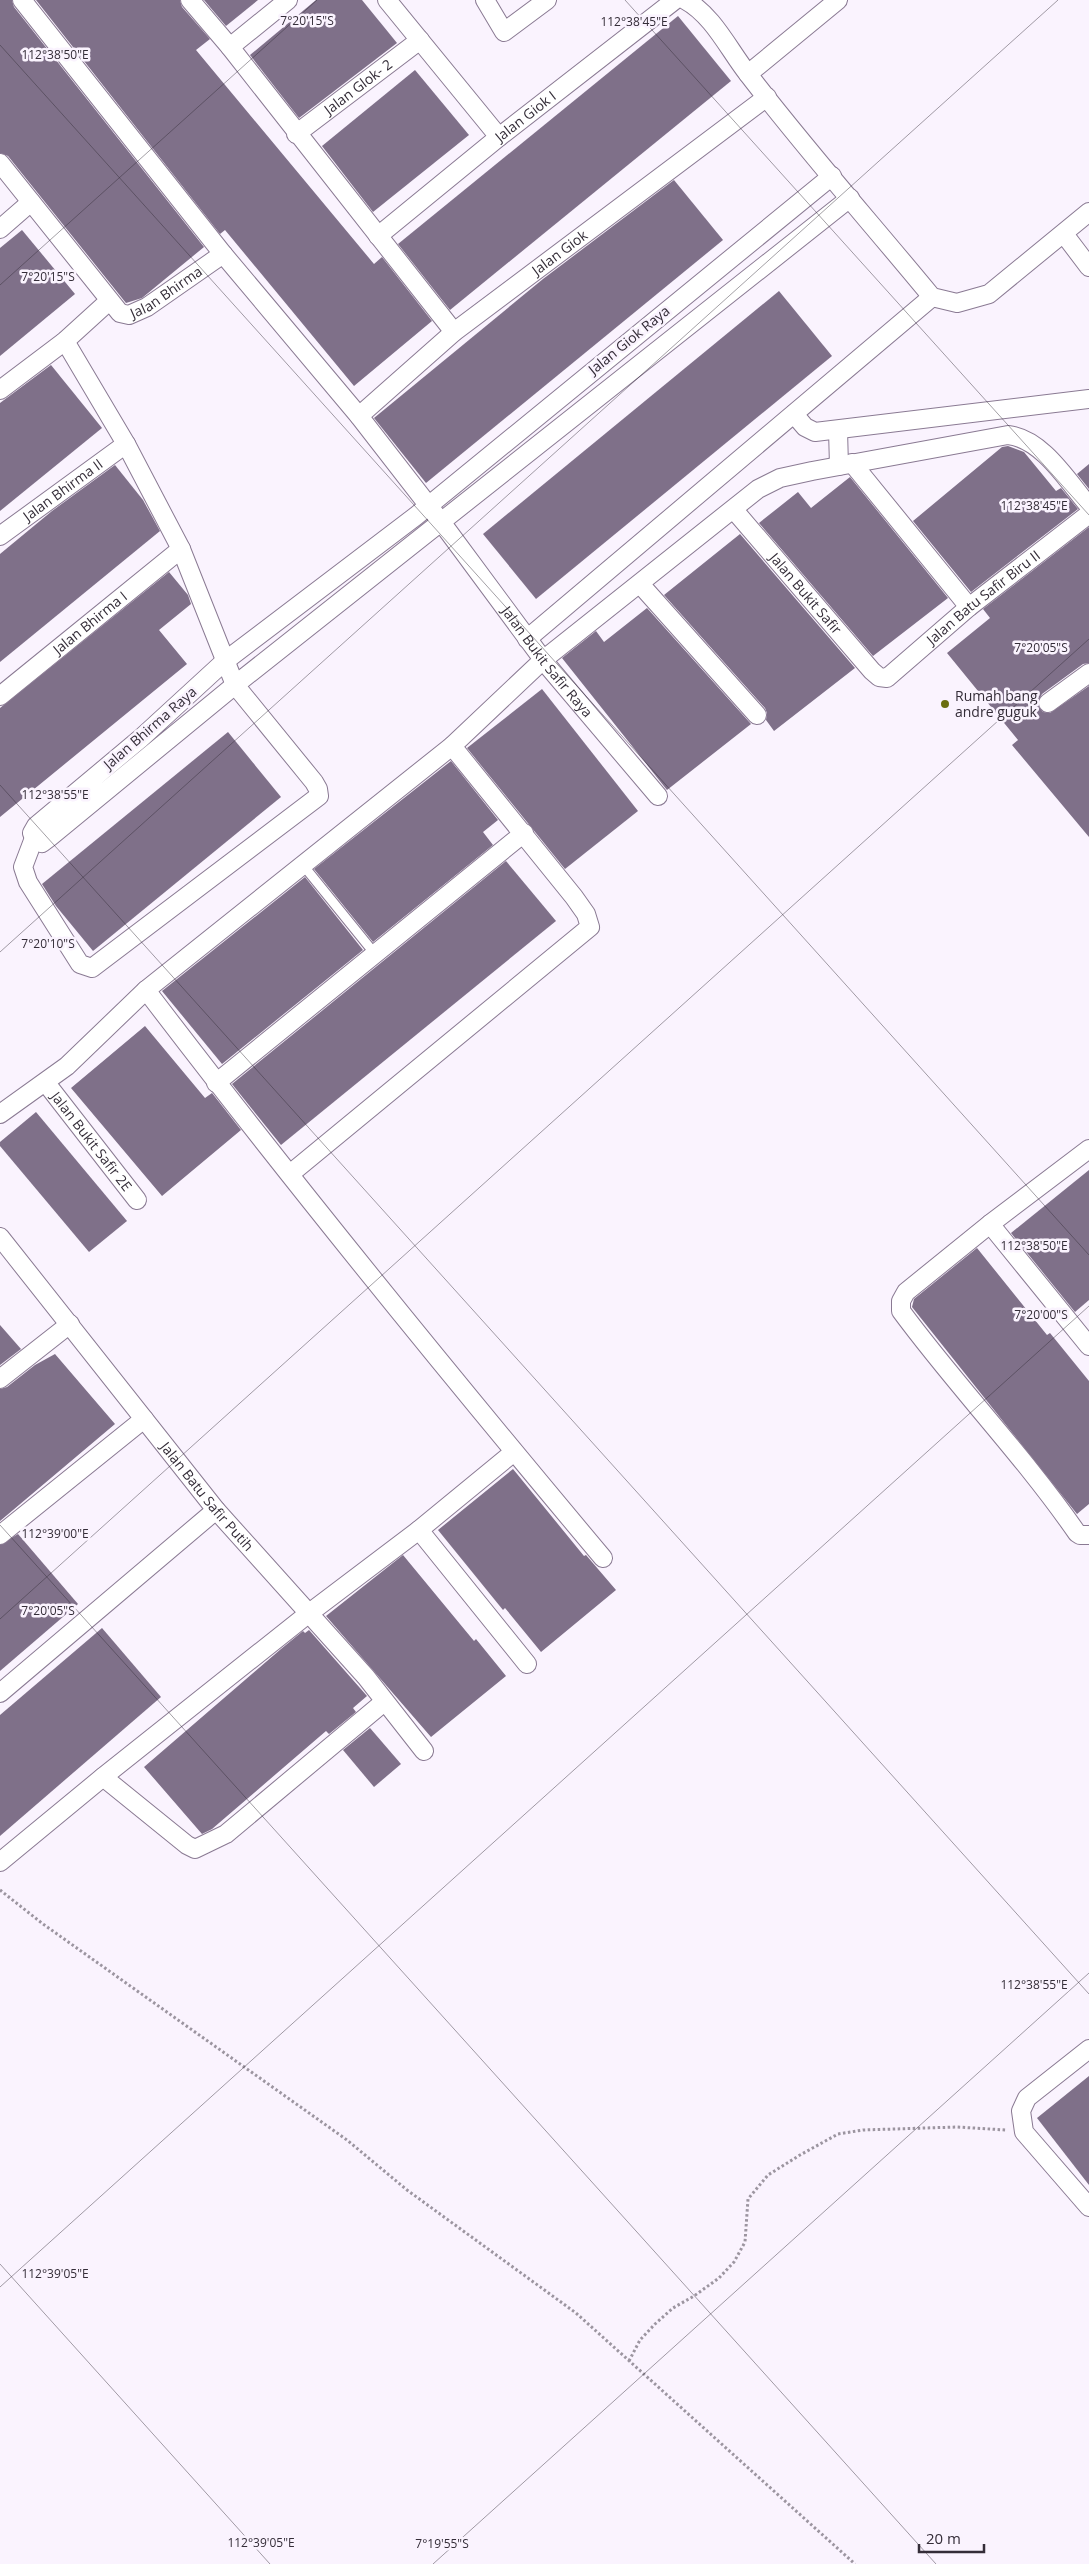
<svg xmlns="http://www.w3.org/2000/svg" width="1089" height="2564" viewBox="0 0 1089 2564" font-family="'Open Sans',sans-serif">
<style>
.building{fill:#7f7089}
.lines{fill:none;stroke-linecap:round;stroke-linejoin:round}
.service-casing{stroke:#8a7a93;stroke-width:11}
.minor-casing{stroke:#8a7a93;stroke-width:20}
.path{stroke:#9c95a0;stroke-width:3;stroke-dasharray:2.5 2.5;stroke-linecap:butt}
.service{stroke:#fff;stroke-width:9}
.minor{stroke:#fff;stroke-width:18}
.ticks{fill:none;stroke:#342d38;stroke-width:1;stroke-opacity:0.45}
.poi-dot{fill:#6b6e10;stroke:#faf3fe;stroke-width:2}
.labels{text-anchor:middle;stroke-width:5;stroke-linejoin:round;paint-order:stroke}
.street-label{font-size:14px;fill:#342d38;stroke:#faf3fe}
.poi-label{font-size:14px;fill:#342d38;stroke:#faf3fe;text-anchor:start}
.ticks-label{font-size:12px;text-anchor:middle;fill:#342d38;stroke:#faf3fe;stroke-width:5;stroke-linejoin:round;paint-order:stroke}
</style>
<rect width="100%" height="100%" fill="#faf3fe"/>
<!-- building -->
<g class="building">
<path d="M0,0H12L14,7L204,247L142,298L126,303L8,156L0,153Z"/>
<path d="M36,0H180L182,7L210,39L196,50L374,264L382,257L432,321L354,386L225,230L220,234Z"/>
<path d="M204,0H258L226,26Z"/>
<path d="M316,0H362L397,43L299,118L250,55Z"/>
<path d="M678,16L731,81L450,310L398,244Z"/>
<path d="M415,70L469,135L373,212L322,146Z"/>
<path d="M674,180L723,240L426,483L374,418L543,279Z"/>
<path d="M22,230L75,294L0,356V248Z"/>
<path d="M779,291L832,356L536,599L483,534Z"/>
<path d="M51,365L102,428L0,511V403Z"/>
<path d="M1008,446L1024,452L1056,491L1061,488L1078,509L971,592L913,521L1002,447Z"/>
<path d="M1089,464V489L1077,474Z"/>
<path d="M115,465L143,500L160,531L0,662V554L52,511Z"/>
<path d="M850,477L948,598L873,656L759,523L798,492L811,508Z"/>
<path d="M1089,527V663L1083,664L1042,694L1037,704L1043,712L1050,713L1089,686V837L1012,745L1018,740L947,653L990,618L983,609Z"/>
<path d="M740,534L855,668L774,731L766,720L767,713L765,708L664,595Z"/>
<path d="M169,572L188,595L191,604L159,630L187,664L0,817V708Z"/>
<path d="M647,608L751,724L667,790L562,658L596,631L604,642Z"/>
<path d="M542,689L638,811L565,869L467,748Z"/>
<path d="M228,732L281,797L93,951L56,906L42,884Z"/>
<path d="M451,761L498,820L483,832L493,845L373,942L314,869Z"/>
<path d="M506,861L556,921L281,1145L232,1084Z"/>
<path d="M305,877L363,950L222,1064L162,991Z"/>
<path d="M145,1026L205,1098L212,1093L241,1130L162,1196L71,1088Z"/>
<path d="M36,1112L127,1221L89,1252L0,1146V1142Z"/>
<path d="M1089,1170V1300L1075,1312L1011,1233Z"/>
<path d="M977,1248L1047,1335L1050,1333L1089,1381V1504L1077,1514L912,1307L914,1299Z"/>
<path d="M0,1325L21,1349L0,1365Z"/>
<path d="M55,1354L115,1424L0,1521V1389L7,1387L35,1365Z"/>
<path d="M513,1469L584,1556L586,1555L616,1590L541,1652L505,1608L503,1610L438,1530Z"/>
<path d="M18,1534L78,1604L0,1671V1545Z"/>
<path d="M403,1555L474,1641L476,1639L506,1676L431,1737L326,1616Z"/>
<path d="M102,1628L161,1697L0,1836V1715Z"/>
<path d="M309,1630L367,1696L353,1708L356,1712L329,1734L326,1731L212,1829L202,1834L144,1767L281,1649L303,1631L305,1633Z"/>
<path d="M370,1728L401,1764L374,1787L343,1750Z"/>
<path d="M1089,2076V2185L1037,2118Z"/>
</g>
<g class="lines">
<!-- service casing -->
<g class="service-casing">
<path id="service" d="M303,865L375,954"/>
</g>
<!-- minor casing -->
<g class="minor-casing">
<g id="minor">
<path id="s1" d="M22,0L223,254L359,416L442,523L547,665L658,796"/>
<path d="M190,0L230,47L454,332"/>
<path d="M387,0L499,137"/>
<path d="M485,0L504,32L547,0"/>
<path d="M685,0C713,15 729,50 748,74C807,151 871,223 932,297L957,303L989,294L1089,212"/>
<path d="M230,47L288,0"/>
<path d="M748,74L838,0"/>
<path id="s2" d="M296,134L420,40"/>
<path id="s3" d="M0,163L120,313L129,315L147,307L223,254"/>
<path d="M832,176L416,516L225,661L140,739L36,826L32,833L34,838L42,843L50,837L235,685L850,198"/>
<path d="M0,229L31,202"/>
<path d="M1064,234L1089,267"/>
<path id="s4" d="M378,236L499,137L675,0"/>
<path d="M0,390L65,341L109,301"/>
<path d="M794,414L805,427L815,432L1089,399"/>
<path id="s5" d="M359,416L454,332L767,97"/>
<path d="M838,430L839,466"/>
<path d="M852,463L969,607"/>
<path id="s6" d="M734,510L872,671L879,677L887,678L969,607L1089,514"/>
<path id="s7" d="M0,536L126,444"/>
<path d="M640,584L757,715"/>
<path d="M527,639L932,297"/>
<path id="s8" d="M0,696L181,549"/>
<path d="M1048,703L1089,673"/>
<path d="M34,838L23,867L28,882L80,964L92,968L319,796L318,789L314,782L235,685L181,549L126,444L65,341"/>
<path d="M146,990C293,1183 447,1372 603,1558"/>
<path id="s9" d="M46,1083L137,1200"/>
<path d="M216,1083L524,833"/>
<path d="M0,1114L67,1066L146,990L452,746L543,660L758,489L780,478L812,471L1008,435C1043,439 1068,482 1089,506"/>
<path d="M1089,1149L990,1224L906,1292L901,1301V1311C957,1387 1023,1455 1077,1533L1080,1535H1089"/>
<path d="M290,1174L590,927L586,914L574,897L452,746"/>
<path d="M990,1224L1089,1346"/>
<path id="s10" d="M0,1237L216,1510L366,1677L424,1751"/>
<path d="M0,1379L70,1324"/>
<path d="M419,1530L527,1664"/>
<path d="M0,1535L144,1419"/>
<path d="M0,1693L216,1510"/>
<path d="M103,1777L187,1845L195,1849L226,1834L384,1702"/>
<path d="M0,1862L103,1777L308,1614L419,1530L514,1452"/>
<path d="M1089,2049L1027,2098L1021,2111L1024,2132L1089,2207"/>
</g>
</g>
<!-- path -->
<g class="path">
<path d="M0,1890L43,1924L347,2140L407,2190L576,2313L855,2564"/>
<path d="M629,2361L640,2340L655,2324L673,2308L694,2296L719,2278L734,2262L745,2242L748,2199L768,2175L800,2155L838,2134L863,2130L957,2127L1006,2130"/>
</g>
<!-- service -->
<use href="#service" class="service"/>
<!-- minor -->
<use href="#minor" class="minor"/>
</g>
<!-- ticks -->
<path class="ticks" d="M625,0L1089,515M0,45L1089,1255M0,285L317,0M0,785L1089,1994M0,952L1058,0M0,1525L936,2564M0,1619L1089,639M0,2264L270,2564M0,2287L1089,1306M433,2564L1089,1973"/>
<!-- markers -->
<circle class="poi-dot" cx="945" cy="704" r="5"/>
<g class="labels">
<!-- street labels -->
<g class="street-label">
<text dy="5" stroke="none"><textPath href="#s2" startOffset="78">Jalan Glok- 2</textPath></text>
<text dy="5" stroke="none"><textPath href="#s4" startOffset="190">Jalan Giok I</textPath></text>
<text dy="5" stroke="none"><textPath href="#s5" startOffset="259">Jalan Giok</textPath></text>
<text dy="5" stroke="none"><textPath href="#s3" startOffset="245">Jalan Bhirma</textPath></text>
<text transform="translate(629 340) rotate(-39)" y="5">Jalan Giok Raya</text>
<text dy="5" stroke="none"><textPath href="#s7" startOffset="78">Jalan Bhirma II</textPath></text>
<text dy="5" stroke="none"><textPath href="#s6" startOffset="110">Jalan Bukit Safir</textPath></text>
<text dy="5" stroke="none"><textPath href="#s6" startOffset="355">Jalan Batu Safir Biru II</textPath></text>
<text dy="5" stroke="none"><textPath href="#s8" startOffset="116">Jalan Bhirma I</textPath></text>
<text dy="5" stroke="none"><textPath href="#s1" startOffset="845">Jalan Bukit Safir Raya</textPath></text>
<text transform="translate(150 728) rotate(-41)" y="5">Jalan Bhirma Raya</text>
<text dy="5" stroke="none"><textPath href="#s9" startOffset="74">Jalan Bukit Safir 2E</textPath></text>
<text dy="5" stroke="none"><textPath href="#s10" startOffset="332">Jalan Batu Safir Putih</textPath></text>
</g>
<!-- poi labels -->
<g class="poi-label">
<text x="955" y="701">Rumah bang<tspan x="955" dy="16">andre guguk</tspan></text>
</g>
</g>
<g class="ticks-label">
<text x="307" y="25">7°20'15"S</text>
<text x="634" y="26">112°38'45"E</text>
<text x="55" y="59">112°38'50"E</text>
<text x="48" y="281">7°20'15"S</text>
<text x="1034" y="510">112°38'45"E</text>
<text x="1041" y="652">7°20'05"S</text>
<text x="55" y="799">112°38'55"E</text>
<text x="48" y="948">7°20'10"S</text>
<text x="1034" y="1250">112°38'50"E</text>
<text x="1041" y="1319">7°20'00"S</text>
<text x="55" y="1538">112°39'00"E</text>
<text x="48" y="1615">7°20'05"S</text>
<text x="1034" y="1989">112°38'55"E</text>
<text x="55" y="2278">112°39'05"E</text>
<text x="261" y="2547">112°39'05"E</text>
<text x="442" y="2548">7°19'55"S</text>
</g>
<!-- scale -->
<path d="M919 2544v8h65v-8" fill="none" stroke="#342d38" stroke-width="2.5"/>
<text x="926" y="2544" font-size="15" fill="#342d38" stroke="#faf3fe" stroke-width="4" paint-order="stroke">20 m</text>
</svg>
